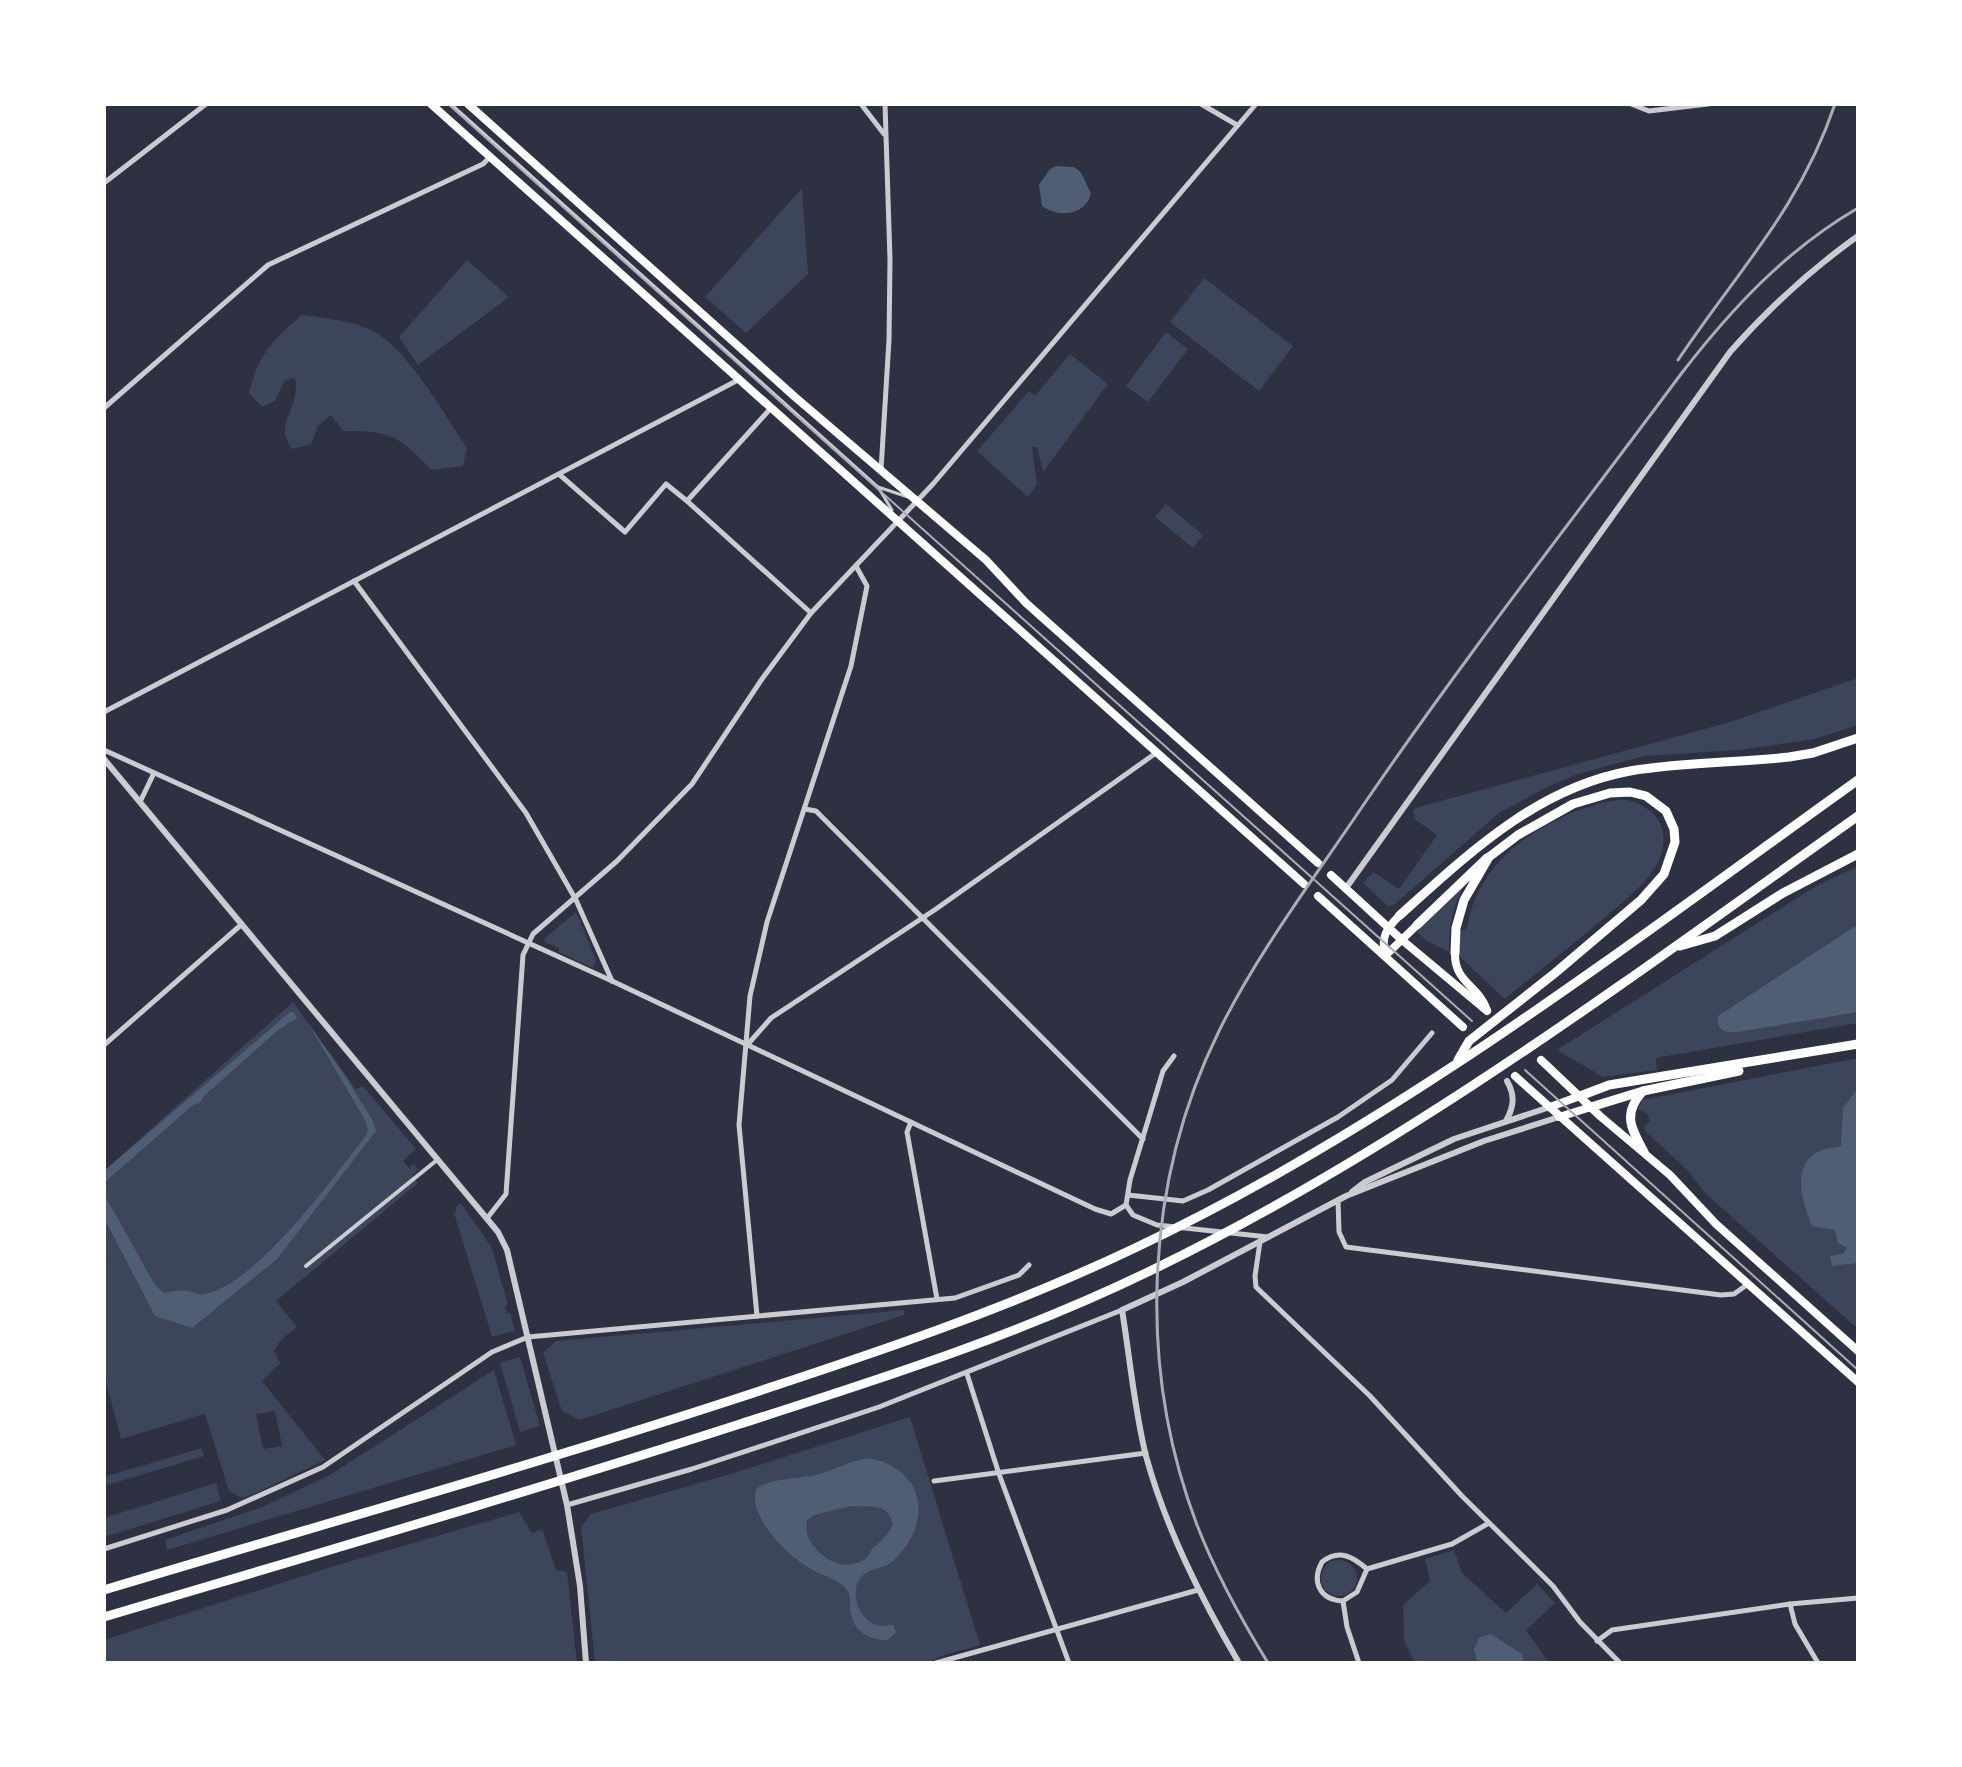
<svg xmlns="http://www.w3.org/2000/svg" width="1962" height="1767" viewBox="0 0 1962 1767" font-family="Lora,serif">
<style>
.green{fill:#3c4559;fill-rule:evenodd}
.water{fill:#4f5d75;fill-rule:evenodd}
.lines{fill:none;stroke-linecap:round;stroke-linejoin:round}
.service{stroke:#caccd0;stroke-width:3}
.pedestrian{stroke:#caccd0;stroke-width:4}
.minor{stroke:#caccd0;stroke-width:5}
.tertiary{stroke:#caccd0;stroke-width:6}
.primary{stroke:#fff;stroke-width:8}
.motorway{stroke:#fff;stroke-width:9}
.tram{stroke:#abadb3;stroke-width:2}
.rail{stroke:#abadb3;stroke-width:3}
</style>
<rect width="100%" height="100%" fill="#2d3142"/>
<!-- green -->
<g class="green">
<path d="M802,188L808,274L746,333L705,297Z"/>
<path d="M467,260L509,297L418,365L399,337Z"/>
<path d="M1204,278L1293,346L1259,391L1170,322Z"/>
<path d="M302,315C324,318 348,320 369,329C407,346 443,413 467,448L463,466L432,470C398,436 393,431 343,431L331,415L318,426L311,444L292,449C278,428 287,424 293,403C295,397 296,389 296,382L294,378L284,381L275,401L262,407L249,393C257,356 274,338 302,315Z"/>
<path d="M1166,332L1188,349L1148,402L1126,386Z"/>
<path d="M1070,354L1108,384L1043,472L1037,447H1032L1037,484L1028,497L977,451L1029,391L1035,396Z"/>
<path d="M1166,504L1203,535L1193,548L1155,517Z"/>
<path d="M1858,678V725L1815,739L1740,750L1644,756L1578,774L1549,786L1499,813L1395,904L1389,907L1363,883L1373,872L1399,889L1437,835L1416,820L1413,811L1415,808L1730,722Z"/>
<path d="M1628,800C1661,809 1673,835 1656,866C1645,885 1626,899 1609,914C1575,943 1540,970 1505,999L1459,956V932L1467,928C1476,872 1518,837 1567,815C1587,807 1607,799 1628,800Z"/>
<path d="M1858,866V1023L1656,1058L1657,1070L1603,1077L1557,1050L1816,886Z"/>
<path d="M1464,885C1453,907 1448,927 1449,952L1427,941L1417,932Z"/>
<path d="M576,912L596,960L593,968L558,952L559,948L546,943L544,939Z"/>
<path d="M293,1002L356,1089L363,1086L416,1149L403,1161L409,1168L414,1164L418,1169L413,1176L418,1183L276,1301L297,1327L281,1340L274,1351L280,1363L262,1381L325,1460L256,1493L242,1498L229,1491L205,1414L121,1439L104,1374V1171ZM275,1411L282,1446L263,1449L256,1414Z"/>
<path d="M1858,1058V1329L1706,1194L1687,1170L1645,1131L1644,1126L1650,1122L1648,1115L1638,1109L1642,1100Z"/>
<path d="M461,1203L492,1248L508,1305L505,1306L507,1313H510L515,1331L492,1337L454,1213L457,1210L455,1207Z"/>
<path d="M904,1310V1315L580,1420L562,1411L543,1353L556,1341Z"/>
<path d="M520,1357L540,1426L520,1432L500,1363Z"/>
<path d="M494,1370L516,1445L167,1550L165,1540L262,1507L328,1476Z"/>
<path d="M910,1417L980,1645L944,1655L928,1663H595L581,1527L591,1514L737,1472Z"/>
<path d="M202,1448L204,1456L104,1486V1477Z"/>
<path d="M216,1483L221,1501L104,1537V1518Z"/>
<path d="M519,1512L532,1533L542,1529L556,1570L567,1572L577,1663H104V1640L331,1567Z"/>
<path d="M1454,1550L1462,1573L1506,1613L1537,1584L1555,1603L1526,1630L1549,1663H1415L1404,1640L1403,1605L1430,1581L1425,1559Z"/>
<circle cx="1339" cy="1578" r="18"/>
</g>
<!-- water -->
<g class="water">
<path d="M1056,166L1074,167C1085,173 1085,184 1091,193C1086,216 1058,218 1042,206L1039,185L1050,169Z"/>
<path d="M1854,927H1858V1012L1744,1031C1730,1033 1715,1034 1718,1016Z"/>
<path d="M290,1012H294L297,1018L278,1030L203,1097L200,1103L193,1105L104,1183V1171Z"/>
<path d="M308,1023L343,1073L373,1121L376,1131L277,1259L192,1328L155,1316L104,1218V1194L155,1285L164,1293C171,1292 181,1289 188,1291C195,1292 198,1296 206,1294C258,1282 334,1177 367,1134L368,1129L365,1120Z"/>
<path d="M1858,1088V1263L1832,1266L1830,1256L1843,1254L1847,1248L1838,1243L1835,1230L1812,1226C1803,1203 1789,1163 1822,1150C1828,1148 1835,1148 1841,1146L1843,1108Z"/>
<path d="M870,1458C926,1470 933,1523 894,1560C885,1569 870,1568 861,1577C848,1592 860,1623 880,1626C881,1626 892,1625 893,1625L896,1632L888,1640C868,1640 851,1630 850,1608C850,1601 851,1596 847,1590C838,1578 821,1576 809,1568C786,1554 748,1517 756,1489C775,1476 798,1480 819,1474C837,1469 851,1460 870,1458ZM851,1506C869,1507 888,1502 893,1524C888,1535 881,1541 873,1548C870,1551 869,1556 866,1558C851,1570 832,1564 820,1553C809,1542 805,1535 807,1520C814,1513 840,1509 851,1506Z"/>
<path d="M1491,1634L1522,1654L1524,1663H1478L1474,1650L1479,1638Z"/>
</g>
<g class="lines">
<!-- service -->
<g class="service">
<path d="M451,104L878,487L892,510"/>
<path d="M878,487L908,497"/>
</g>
<!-- pedestrian -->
<path class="pedestrian" d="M306,1266L437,1160"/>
<!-- minor -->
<g class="minor">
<path d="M861,104L884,134"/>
<path d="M1201,104L1237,125"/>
<path d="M1631,104L1649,111L1708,104"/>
<path d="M104,183L206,104"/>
<path d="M104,408L268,265L483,164L490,157"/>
<path d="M881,470L889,340L890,260L885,104"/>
<path d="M560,475L625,532L666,484L687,501L771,408"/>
<path d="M687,501L811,613"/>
<path d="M354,581L526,813L576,900L612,981"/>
<path d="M104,712L740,379"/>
<path d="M104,750L612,981L1095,1209L1111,1214L1126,1205"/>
<path d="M140,802L154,773"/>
<path d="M805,809L816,811L1143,1139"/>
<path d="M748,1044L771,1018L936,909L1156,753"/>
<path d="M104,1045L242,924"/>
<path d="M911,1122L907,1132L937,1299"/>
<path d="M1128,1195L1183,1201L1208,1190L1338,1117L1392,1080L1432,1033"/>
<path d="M1338,1200L1339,1232L1346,1247L1721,1295L1734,1294L1748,1284"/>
<path d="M1126,1205L1130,1180L1163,1071L1174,1056"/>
<path d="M1126,1205L1133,1215L1157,1225L1268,1237"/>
<path d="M488,1217L506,1194L523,955L533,934L617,861L692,784L762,679L811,613L933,484L1256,104"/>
<path d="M1260,1242L1255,1276L1256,1287L1370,1396L1462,1496L1553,1586L1580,1622L1620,1663"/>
<path d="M757,1316L739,1125L750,996L767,922L851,666L867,586L856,566"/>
<path d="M967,1374L999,1474L1069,1663"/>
<path d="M934,1481L1146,1453"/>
<path d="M567,1505L692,1469L879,1407L1122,1310"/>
<path d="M104,1549L227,1510L323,1467L492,1352L528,1337L955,1298L1019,1275L1029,1265"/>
<path d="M1343,1601C1320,1600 1311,1582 1322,1562C1339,1549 1352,1556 1367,1569"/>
<path d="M1790,1604L1795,1624L1818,1663"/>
<path d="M1597,1641L1612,1630L1790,1604L1858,1598"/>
<path d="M936,1663L1198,1590"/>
<path d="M1359,1663L1347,1627L1343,1601L1357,1592L1367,1569L1452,1544L1489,1523"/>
</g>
<!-- tertiary -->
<g class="tertiary">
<path d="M104,759L498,1232L507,1250L567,1505L580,1586L586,1663"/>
<path d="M1346,888L1730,352C1769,308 1810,270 1858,236"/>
<path d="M1507,1119C1514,1106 1515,1095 1507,1081"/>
<path d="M1352,1192L1365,1182L1454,1139L1550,1107"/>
<path d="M1239,1663C1201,1598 1166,1529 1146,1456C1134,1408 1130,1358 1122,1310L1183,1282L1346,1196L1484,1141L1559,1117"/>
</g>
<!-- primary -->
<g class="primary">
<path d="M431,104L1304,884"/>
<path d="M468,104L795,397L986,560L1026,603L1318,863"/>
<path d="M1331,875L1402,940L1487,1011"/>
<path d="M1318,896L1463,1027"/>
<path d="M1455,953C1454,982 1478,985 1487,1010"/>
<path d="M1385,955C1381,937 1386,929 1399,916"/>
<path d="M1386,955L1417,925"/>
<path d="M1541,1060L1600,1116L1670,1175L1716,1224L1858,1351"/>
<path d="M1515,1076L1858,1382"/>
<path d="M1550,1107L1580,1096"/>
<path d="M1559,1117L1591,1107"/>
</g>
<!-- motorway -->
<g class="motorway">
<path d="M1399,916C1467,855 1536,788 1630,771C1682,762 1736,763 1789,757L1813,753L1858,738"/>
<path d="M1417,925L1487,858"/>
<path d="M1680,946L1715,936L1783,893L1858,854"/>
<path d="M1455,953L1456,928L1464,900L1489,857L1518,835L1573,804L1610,793L1630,792L1646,796L1666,811L1674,829L1675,842L1664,874L1641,900L1555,973L1469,1041L1458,1060"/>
<path d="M1643,1091C1622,1114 1631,1128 1644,1152"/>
<path d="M1580,1096L1609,1085L1858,1044"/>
<path d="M1591,1107L1643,1091L1739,1071"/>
<path d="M104,1590C313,1527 524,1468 732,1400C869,1355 1005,1310 1135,1248C1392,1127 1627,945 1858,780"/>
<path d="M104,1617C316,1554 529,1492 740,1424C880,1379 1019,1335 1152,1270C1404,1148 1630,978 1858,816"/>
</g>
<!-- tram -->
<g class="tram">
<path d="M448,104L1472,1021"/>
<path d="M1525,1070L1858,1370"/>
</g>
<!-- rail -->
<g class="rail">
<path d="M1678,360C1738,270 1799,210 1835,104"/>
<path d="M1268,1663C1241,1619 1216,1574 1197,1525C1137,1367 1144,1183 1219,1031C1258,952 1313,880 1362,807C1463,659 1574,518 1681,374C1732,308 1786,250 1858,208"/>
</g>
</g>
<!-- border -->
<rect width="1962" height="1767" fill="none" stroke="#ffffff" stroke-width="212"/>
</svg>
